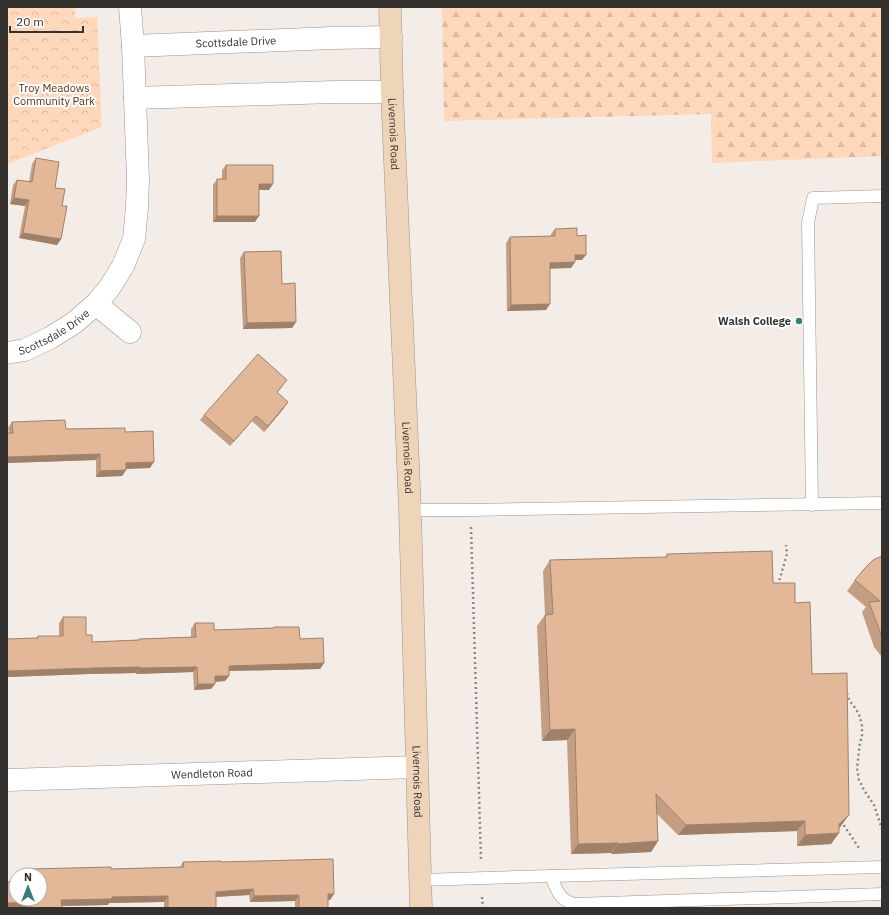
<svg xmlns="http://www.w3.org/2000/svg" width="889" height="915" viewBox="0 0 889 915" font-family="'IBM Plex Sans',sans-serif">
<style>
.forest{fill:url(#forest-firs)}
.park{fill:url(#park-crowns)}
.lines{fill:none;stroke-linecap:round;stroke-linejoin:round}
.lane-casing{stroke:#9a938e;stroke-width:13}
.street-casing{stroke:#9a938e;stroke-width:23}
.secondary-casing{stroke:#9a938e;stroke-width:23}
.path{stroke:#8c8783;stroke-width:2.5;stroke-dasharray:2 3;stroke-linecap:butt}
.lane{stroke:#fff;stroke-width:12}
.street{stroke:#fff;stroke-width:22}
.secondary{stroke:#eed4b8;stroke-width:22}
.wall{fill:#c39e83}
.shaded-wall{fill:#9f816a}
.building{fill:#e3b898;stroke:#9f816a}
.poi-dot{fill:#377e76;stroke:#fff;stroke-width:1.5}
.labels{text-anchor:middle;stroke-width:4;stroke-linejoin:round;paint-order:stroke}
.street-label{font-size:11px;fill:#34312f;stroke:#fff}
.park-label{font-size:11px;fill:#59310a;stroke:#fff}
.poi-label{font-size:11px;font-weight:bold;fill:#34312f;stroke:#fff;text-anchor:end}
</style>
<defs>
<pattern id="forest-firs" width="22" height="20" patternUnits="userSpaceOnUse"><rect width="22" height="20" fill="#ffd7ba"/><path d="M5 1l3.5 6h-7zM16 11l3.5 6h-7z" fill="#dbb9a0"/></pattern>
<pattern id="park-crowns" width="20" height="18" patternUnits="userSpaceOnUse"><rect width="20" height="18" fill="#ffd7ba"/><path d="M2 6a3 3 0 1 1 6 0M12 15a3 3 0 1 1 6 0" fill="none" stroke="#dbb9a0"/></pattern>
</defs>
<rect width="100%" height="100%" fill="#f4ede7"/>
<!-- forest -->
<path class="forest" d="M442,7H882V156L712,163L711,114L444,121Z"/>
<!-- park -->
<path class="park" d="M7,7H75V18L97,17L102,127L7,164Z"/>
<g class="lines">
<!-- lane casing -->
<g class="lane-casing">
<g id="lane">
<path d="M812,505L808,223L813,198L882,196"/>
<path d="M410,510H470L882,503"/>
<path d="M551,876C557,890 558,899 574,904L882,894"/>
<path d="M420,880L551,876L882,867"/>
</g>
</g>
<!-- street casing -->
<g class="street-casing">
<g id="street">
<path id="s1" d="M133,46L332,38L391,37"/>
<path d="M135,98L334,92H392"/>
<path d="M96,304L130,332"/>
<path id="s2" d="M7,353L25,350L50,338L74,323L96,304L110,287L123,266L134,239L137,207L138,179L133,46L130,7"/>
<path id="s3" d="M7,780L416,767"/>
</g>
</g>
<!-- secondary casing -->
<g class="secondary-casing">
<g id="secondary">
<path id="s4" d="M390,7L392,92L410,510L421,908"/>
</g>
</g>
<!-- path -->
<g class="path">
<path d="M471,527L481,860"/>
<path d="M778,585L787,554L786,545"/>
<path d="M847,693L849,700L856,709L860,717L862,726V737L860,742L857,768L859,780L864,790L874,805L882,829"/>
<path d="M841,821L859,848V850"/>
<path d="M482,897L483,908"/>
</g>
<!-- lane -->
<use href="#lane" class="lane"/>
<!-- street -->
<use href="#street" class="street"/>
<!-- secondary -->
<use href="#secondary" class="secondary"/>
</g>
<!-- wall -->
<g class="wall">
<path d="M36,158L55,188L62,206L61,239L57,245L19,238L25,206L10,204L13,185L17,180L29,182L32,164Z"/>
<path d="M226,165L269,190H259L255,222H213V185L217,179H222V170Z"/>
<path d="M555,229L577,236L582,260H575V262L571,268H550L546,310L507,311L506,243L510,237L551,236V234Z"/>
<path d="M244,252L282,284L296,322L292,328L243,329L240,258Z"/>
<path d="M283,386L277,393L284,408L264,432L252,421L230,446L200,420L204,415Z"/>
<path d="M12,422L66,429L125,432L150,468L126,469V470L122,476L96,477V460L7,463V433H9L8,428Z"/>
<path d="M667,554L773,583L795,603L812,674L841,826L839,828V833L831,844L797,846V831L678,835L657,814L658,841L651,852L611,854V853L571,854L567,740L542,741L537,626L545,615L543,571L550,560L665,558Z"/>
<path d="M882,556V657L874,647L862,612L866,607L847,591L855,580Z"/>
<path d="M63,617L86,635L92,642L138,640L139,639L191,637V629L195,623L214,630L274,628V627L300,639L324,663L320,669L229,671V676L225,681L215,682L211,689L194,690L193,672L136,674V673L89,674L7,677V639L37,638L38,636H59V623Z"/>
<path d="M183,862H221L334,894L330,900H328V908H295V901L250,902L249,895L216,897V908H164V902L109,903L108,905L62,906V908H27L16,899L40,875H26L30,869H111L180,867Z"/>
</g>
<!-- shaded-wall -->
<g class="shaded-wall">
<path d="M259,184H273L269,190H255Z"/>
<path d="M14,198L29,200L25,206L10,204Z"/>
<path d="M217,216H259L255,222H213Z"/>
<path d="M23,233L61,239L57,245L19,238Z"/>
<path d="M575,255H586L582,260H571Z"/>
<path d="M575,262L571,268L546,269L550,263Z"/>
<path d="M550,304L546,310L507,311L511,305Z"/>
<path d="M296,322L292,328L243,329L247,323Z"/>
<path d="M288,402L284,408L264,432L268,426Z"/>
<path d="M256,416L252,421L230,446L234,441Z"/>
<path d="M100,454L96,460L7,463V457Z"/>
<path d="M154,462L150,468L122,469L126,463Z"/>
<path d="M126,470L122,476L96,477L100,471Z"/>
<path d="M324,663L320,669L225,671L229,666Z"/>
<path d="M140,667L136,673L89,674L7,677V671L93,668Z"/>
<path d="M197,667L193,672L136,674L140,668Z"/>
<path d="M215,676H229L225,681L211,682Z"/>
<path d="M198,684H215L211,689L194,690Z"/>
<path d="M575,729L567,740L542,741L550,730Z"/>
<path d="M849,815L841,826L832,834L839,833L831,844L797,846L805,835L839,824Z"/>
<path d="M805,821L797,831L678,835L686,825Z"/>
<path d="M658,841L651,852L611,854L618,844Z"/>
<path d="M618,843L611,853L571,854L578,844Z"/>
<path d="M253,889L249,895L212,897L216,892Z"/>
<path d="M328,894H334L330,900H324Z"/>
<path d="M299,895L295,901L250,902L254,896Z"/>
<path d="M168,896L164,902L109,903L108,905L57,906L61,900L112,897Z"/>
<path d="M31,902L27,908H7V903Z"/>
</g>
<!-- building -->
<g class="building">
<path d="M36,158L59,162L55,188L65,189L62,206H67L61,239L23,233L29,200L14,198L17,180L32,182Z"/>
<path d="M226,165H273V184H259V216H217V179H226Z"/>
<path d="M577,228V236L586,235V255H575V262L550,263V304L511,305L510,237L555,236V229Z"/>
<path d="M281,251L282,284L295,283L296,322L247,323L244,252Z"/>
<path d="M258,354L287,380L277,392L288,402L268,426L256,416L234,441L204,415Z"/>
<path d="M65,420L66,429L125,428V432L153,431L154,462L126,463V470L100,471V454L7,457V433H13L12,422Z"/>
<path d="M772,551L773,583H795V603L810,602L812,674L847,673L849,815L839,824V833L805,835V821L686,825L656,794L658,841L618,844V843L578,844L575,729L550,730L545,615L553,614L550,560L667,557V554Z"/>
<path d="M882,556V637L869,602L880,601L855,580L864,569L873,560Z"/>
<path d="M63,617H86V635H92V642L139,640V639L196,637L195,623H214V630L274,628V627H299L300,639L323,638L324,663L229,666V676H215V684H198L197,667L140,668V667L93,668L7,671V639L38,638V636H63Z"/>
<path d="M333,859L334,894H328V908H299V895L254,896L253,889L216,892V908H168V896L112,897V899L61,900L62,908H31V902L7,903V882L16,881V899H40V875H30V869L111,867V869L184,867L183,862L221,861V862Z"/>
</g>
<!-- markers -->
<circle class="poi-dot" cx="799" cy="321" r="4"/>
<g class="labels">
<!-- street labels -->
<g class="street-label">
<text dy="4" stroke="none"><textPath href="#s1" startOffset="103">Scottsdale Drive</textPath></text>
<text dy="4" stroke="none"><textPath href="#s4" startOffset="127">Livernois Road</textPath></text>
<text dy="4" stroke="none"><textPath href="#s2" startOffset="52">Scottsdale Drive</textPath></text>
<text dy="4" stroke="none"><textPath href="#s4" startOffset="451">Livernois Road</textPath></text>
<text dy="4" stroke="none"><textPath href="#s3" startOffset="205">Wendleton Road</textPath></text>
<text dy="4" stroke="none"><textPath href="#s4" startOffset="775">Livernois Road</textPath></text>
</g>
<!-- park labels -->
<g class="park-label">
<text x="54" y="92">Troy Meadows<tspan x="54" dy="13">Community Park</tspan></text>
</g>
<!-- poi labels -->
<g class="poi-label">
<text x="791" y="325">Walsh College</text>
</g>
</g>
<!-- border -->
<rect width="889" height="915" fill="none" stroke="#34312f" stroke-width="16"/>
<!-- north arrow -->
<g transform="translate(28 887)"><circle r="19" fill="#ffffff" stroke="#aeadac"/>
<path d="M0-3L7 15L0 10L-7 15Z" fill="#377e76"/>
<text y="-6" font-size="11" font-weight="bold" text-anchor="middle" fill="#34312f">N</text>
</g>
<!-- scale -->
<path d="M10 26v6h73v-6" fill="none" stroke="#34312f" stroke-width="2"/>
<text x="16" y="26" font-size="12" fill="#34312f" stroke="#ffffff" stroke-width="3" paint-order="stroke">20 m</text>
</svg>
